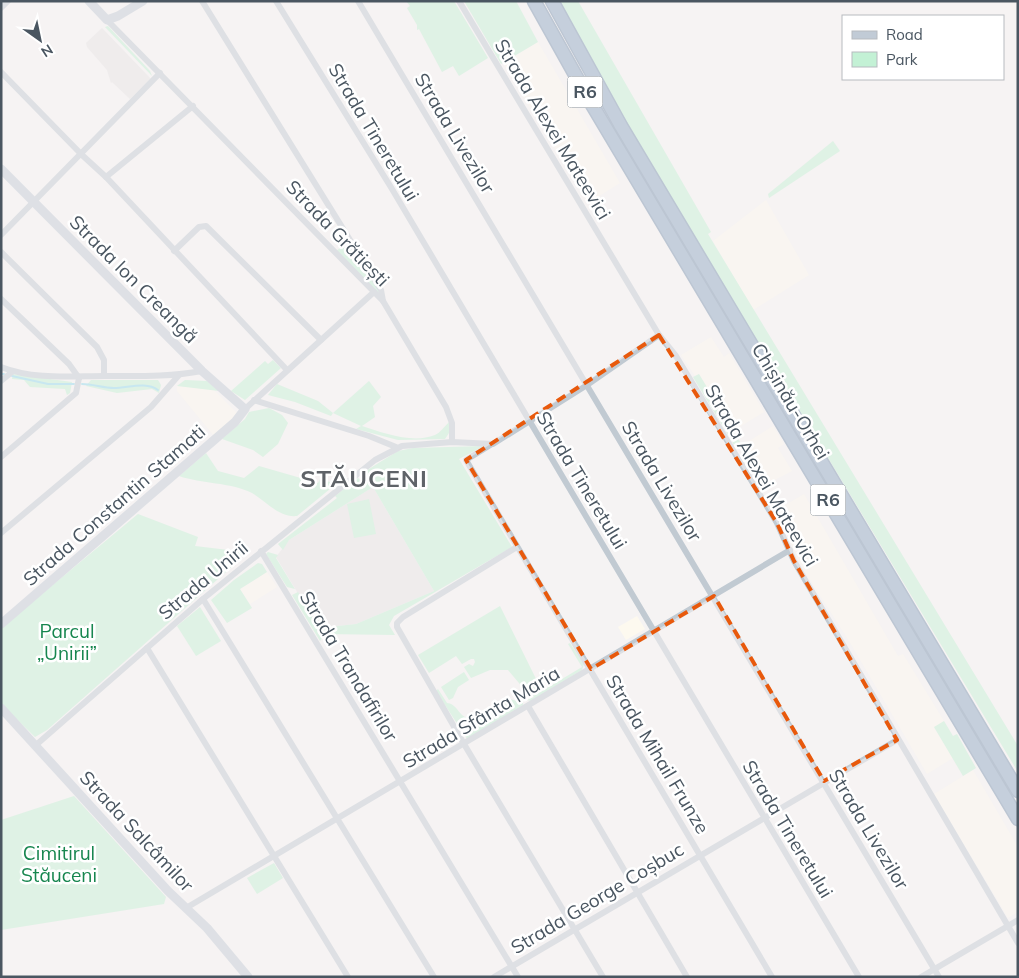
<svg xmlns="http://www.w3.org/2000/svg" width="1019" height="978" viewBox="0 0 1019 978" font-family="Mulish,sans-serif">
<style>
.commercial{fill:#fdf9ef}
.education{fill:#e6e4e5}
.green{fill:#c3f1d5}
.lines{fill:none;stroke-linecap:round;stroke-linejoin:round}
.stream{stroke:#90daee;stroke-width:2}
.highway-casing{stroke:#7690ad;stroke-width:15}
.street{stroke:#c1cad2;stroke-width:6}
.secondary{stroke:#c1cbd6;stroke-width:9}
.highway{stroke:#8ba5c1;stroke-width:12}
.marked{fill:none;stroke:#e8590c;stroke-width:4;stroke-dasharray:10 6;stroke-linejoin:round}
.labels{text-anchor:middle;stroke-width:5;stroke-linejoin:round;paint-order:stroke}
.shield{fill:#fff;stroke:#808990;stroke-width:1}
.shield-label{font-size:18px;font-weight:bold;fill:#4a5661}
.street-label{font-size:19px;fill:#4a5661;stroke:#fff}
.park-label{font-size:19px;fill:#17864f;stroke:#fff}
.district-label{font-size:24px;font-weight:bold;letter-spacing:1px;fill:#5f6368;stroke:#fff}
</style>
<rect width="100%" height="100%" fill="#f5f3f3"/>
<!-- commercial -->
<g class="commercial">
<path d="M538,42L620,183L588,203L503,63Z"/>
<path d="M766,200L809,275L753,310L713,241Z"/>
<path d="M711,337L724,357L729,353L764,412L733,431L699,374L695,376L681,355Z"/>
<path d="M177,386L213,389L238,414L214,436L177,391Z"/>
<path d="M773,426L784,444L778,448L792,471L761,487L750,468L753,466L741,446Z"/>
<path d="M804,494L898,656L903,654L944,721L934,728L953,758L927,774L849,641L805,572L795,554L791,543L793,541L775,511Z"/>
<path d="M267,572L277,587L250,604L240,589Z"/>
<path d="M637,616L645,629L626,640L618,627Z"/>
<path d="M973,770L1018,847V912L1008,918L934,794Z"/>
</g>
<!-- education -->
<g class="education">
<path d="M102,28L151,79L130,99L112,82L111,83L107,70L87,47L86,43Z"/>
<path d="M373,487L434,591L356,624L319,628L276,557L289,540Z"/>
</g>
<!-- green -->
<g class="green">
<path d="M406,1H454L488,58L459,76L453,66L442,72L419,29L417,30V25L407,8L410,6Z"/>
<path d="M464,1H516L538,42L501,64Z"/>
<path d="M559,1H578L711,232L708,234L1018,746V772L600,81Z"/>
<path d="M108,26L150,71L152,76L105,27Z"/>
<path d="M833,141L840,151L769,198L768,194Z"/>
<path d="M347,243L379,291V294L336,251Z"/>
<path d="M273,360L281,368L245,400L231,391L265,361L268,364Z"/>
<path d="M13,374L72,382L70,393L67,395L65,389L30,387L24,380L12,379Z"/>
<path d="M699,374L742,445H734L693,377Z"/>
<path d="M91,380H158L161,385L159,393L152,389L117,393L86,386Z"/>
<path d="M185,380L207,381L219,391L177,386Z"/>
<path d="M369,381L381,397L373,406L375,417L362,426C383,433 413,444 435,435C440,433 445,426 449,422V433L445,439L398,440L356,429L361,426L333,413L331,416L295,402L268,395L277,384L318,401L333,413Z"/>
<path d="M269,408L282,415L288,423L278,444L263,457L253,450L222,439L245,419L249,412Z"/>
<path d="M484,446L459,459L512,547L394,616L389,625L395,635L325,634L320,641L292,595L298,592L319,628L356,624L434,591L373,487L289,540L283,550L278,544L337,498L335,496L358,478L362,481L366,478L364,472L398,451L413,448Z"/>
<path d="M206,453L218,471L244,478L259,466L318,483L320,479L336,484L297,516C279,518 266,501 252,493C230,482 202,484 179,476Z"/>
<path d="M369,499L376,534L354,538L347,504Z"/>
<path d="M138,514L198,537L195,546L245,552L235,564L47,730L35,737L1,704V628Z"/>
<path d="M268,552L278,555L276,558L295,589L287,587L266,554Z"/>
<path d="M258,563L262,564L267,572L240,589L252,608L227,623L211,600L234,580Z"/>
<path d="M500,606L542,691L582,667L568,644L570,643L584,664L582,670L531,701L527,700L534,697L529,687L524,689L508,670H490L471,678L464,667L469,664L473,666L475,662L474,659H471L462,664L456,656L429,673L418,655Z"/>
<path d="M200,607L221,641L196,656L177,626Z"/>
<path d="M464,672L469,680L458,687L453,698L449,700L441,687Z"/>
<path d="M438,689L447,703C455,704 457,710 462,715C477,727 498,707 510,699L523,703V705L467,739L436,691Z"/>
<path d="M944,721L953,736L957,734L976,768L963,776L934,727Z"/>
<path d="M74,796L166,897L164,904L1,930V820Z"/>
<path d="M274,863L283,878L257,894L247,878Z"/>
</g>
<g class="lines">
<!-- stream -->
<g class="stream">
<path d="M1,374H4"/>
<path d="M12,376L48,384H74"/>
<path d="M82,384C93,384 103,388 114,388C128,388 146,381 158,390"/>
</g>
<!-- highway casing -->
<g class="highway-casing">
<g id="highway">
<path d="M534,1L591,103L1018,819"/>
<path d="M552,1L621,126L1018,791"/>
</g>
</g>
<!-- street -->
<g class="street">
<path d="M202,1L381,290L383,301"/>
<path d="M276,1L392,189L859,977"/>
<path d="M358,1L939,977"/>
<path d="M459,1L659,335L676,356L777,523L794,561L1018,943"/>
<path d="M1,8L8,1"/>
<path d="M107,20L383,301L446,407L452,423V442"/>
<path d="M1,72L82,155L106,177L287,370"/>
<path d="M106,177L193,106"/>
<path d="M1,235L160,73"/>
<path d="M174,251L199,227L206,226L321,340"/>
<path d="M1,252L97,347L104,360V376"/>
<path d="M1,299L69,364L79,378"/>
<path d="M1,367C34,380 71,376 105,376C138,376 170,377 202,371"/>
<path d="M1,381L12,372"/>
<path d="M254,400L369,436L396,447"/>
<path d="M245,409L374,292"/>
<path d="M492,444L466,460L772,977"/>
<path d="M1,457L76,393L79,378"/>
<path d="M1,533L151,407L179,375"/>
<path d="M517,547L403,617L397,623V627L464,744L603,977"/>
<path d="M261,551L518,977"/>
<path d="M203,599L434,977"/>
<path d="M147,648L348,977"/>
<path d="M528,706L687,977"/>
<path d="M36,745L203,599L375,460L402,446L452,442L493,444L587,385L659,335"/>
<path d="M186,908L790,550"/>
<path d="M494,977L897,740"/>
<path d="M921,977L1018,920"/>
</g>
<!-- secondary -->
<g class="secondary">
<path d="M89,1L107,20L118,16L143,1"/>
<path d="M1,169L202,371L245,409L235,422L1,624"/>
<path d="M1,708L168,891L207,928L248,977"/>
</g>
<!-- highway -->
<use href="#highway" class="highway"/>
</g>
<!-- marked area -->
<path d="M0 0H1019V978H0ZM659,335L777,523L794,561L897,740L824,781L714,596L591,669L466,460Z" fill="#f5f3f3" fill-opacity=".55" fill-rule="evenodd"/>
<path class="marked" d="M659,335L777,523L794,561L897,740L824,781L714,596L591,669L466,460Z"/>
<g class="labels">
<!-- shield labels -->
<g class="shield">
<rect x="567.5" y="76.5" width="35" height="31" rx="4"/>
<rect x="810.5" y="484.5" width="35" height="31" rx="4"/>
</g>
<g class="shield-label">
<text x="585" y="98">R6</text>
<text x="828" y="506">R6</text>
</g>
<!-- street labels -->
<g class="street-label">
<text transform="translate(553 129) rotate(59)" y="7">Strada Alexei Mateevici</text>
<text transform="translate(374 132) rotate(59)" y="7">Strada Tineretului</text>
<text transform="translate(455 133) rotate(59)" y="7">Strada Livezilor</text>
<text transform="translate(338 233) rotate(46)" y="7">Strada Grătiești</text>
<text transform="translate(134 279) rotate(45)" y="7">Strada Ion Creangă</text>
<text transform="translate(791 401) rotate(59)" y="7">Chișinău-Orhei</text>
<text transform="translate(762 475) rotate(60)" y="7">Strada Alexei Mateevici</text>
<text transform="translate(582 480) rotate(59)" y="7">Strada Tineretului</text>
<text transform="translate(662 481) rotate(59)" y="7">Strada Livezilor</text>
<text transform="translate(114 505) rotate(-41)" y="7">Strada Constantin Stamati</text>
<text transform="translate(203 580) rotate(-40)" y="7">Strada Unirii</text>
<text transform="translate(349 666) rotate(59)" y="7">Strada Trandafirilor</text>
<text transform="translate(481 717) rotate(-31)" y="7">Strada Sfânta Maria</text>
<text transform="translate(658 754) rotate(59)" y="7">Strada Mihail Frunze</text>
<text transform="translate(788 829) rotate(59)" y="7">Strada Tineretului</text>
<text transform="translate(869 829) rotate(59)" y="7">Strada Livezilor</text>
<text transform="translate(137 831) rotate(47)" y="7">Strada Salcâmilor</text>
<text transform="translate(597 898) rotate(-31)" y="7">Strada George Coșbuc</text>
</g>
<!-- park labels -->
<g class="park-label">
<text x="67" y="638">Parcul<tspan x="67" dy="22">„Unirii”</tspan></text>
<text x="59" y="860">Cimitirul<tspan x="59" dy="22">Stăuceni</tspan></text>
</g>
<!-- district labels -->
<g class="district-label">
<text x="364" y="487">STĂUCENI</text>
</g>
</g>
<!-- border -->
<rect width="1019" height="978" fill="none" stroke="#4a5661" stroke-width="5"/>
<!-- legend -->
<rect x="842" y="15" width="162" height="65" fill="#ffffff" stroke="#b7bbc0"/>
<rect x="852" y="31" width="25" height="8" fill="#c1cbd6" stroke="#b7bbc0"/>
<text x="886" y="40" font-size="15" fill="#4a5661">Road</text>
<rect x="852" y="52" width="25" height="15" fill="#c3f1d5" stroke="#b7bbc0"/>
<text x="886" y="65" font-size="15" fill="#4a5661">Park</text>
<!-- north arrow -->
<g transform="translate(40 40) rotate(147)" stroke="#ffffff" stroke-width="4" paint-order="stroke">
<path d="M0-4L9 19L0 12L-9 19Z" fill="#4a5661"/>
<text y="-8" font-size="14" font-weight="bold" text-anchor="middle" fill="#4a5661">N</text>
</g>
</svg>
